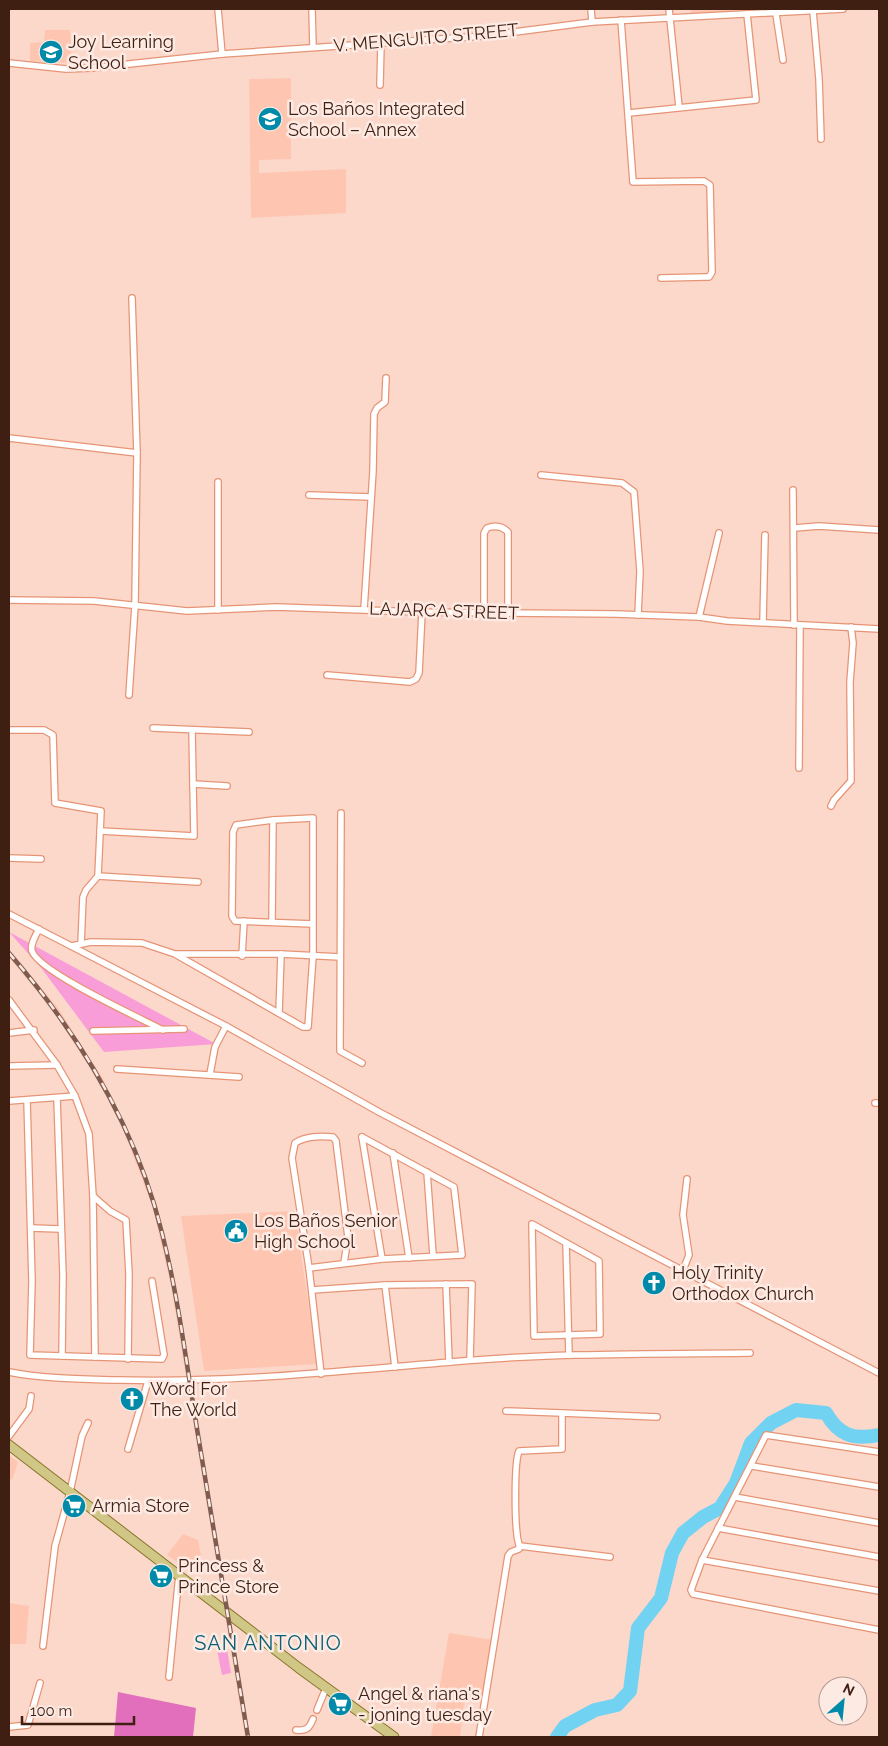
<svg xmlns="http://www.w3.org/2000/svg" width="888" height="1746" viewBox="0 0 888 1746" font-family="Raleway,sans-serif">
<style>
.built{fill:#fec6b0}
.green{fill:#f99dd8}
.forest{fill:#e26fbc}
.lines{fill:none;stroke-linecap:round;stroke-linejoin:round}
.river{stroke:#71d2f1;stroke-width:14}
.street-casing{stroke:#e69475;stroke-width:8}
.primary-casing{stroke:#89742a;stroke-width:11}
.street{stroke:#fff;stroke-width:5.5}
.primary{stroke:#d0c786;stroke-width:9}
.rail-casing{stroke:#7e5c50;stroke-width:4.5}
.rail{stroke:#fceae3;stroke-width:2.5;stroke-dasharray:8;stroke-linecap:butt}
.labels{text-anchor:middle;stroke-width:5;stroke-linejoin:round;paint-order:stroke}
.street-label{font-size:18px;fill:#401f13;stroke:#fceae3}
.poi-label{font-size:18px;fill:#401f13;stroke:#fceae3;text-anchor:start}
.quarter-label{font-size:20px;letter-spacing:1px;fill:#0c6076;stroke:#fceae3}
</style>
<rect width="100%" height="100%" fill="#fcd8cb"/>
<!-- built -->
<g class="built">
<path d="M691,9H750L751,15L691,16Z"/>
<path d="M45,30H70L72,63L30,61V43L44,42Z"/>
<path d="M291,78V159L259,160V173L346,169V213L251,218L249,79Z"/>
<path d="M9,949L58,1008L102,1077L127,1127L157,1204L176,1284L250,1737H245L171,1285L152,1205L123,1129L98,1080L53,1011L9,957Z"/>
<path d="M295,1211L317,1364L204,1371L181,1216Z"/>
<path d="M9,1455L18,1462L12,1480L9,1478Z"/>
<path d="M183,1534L198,1540L201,1555L190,1571L167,1555Z"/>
<path d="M9,1603L29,1606L26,1644H9Z"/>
<path d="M449,1633L494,1640L485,1695H465L460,1737H431Z"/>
</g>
<!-- green -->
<g class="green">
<path d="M9,932L216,1044L104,1052L42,969Z"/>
<path d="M227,1649L231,1673L222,1675L217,1650Z"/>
</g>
<!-- forest -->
<path class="forest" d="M118,1692L196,1708L193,1737H114Z"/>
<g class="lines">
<!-- river -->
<path class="river" d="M557,1737L565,1726L595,1710L617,1705L630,1691L638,1628L661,1598L672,1553L683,1533L703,1517L720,1508L736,1483L751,1443L771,1423L796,1410L826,1413C839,1436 854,1440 879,1435"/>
<!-- street casing -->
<g class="street-casing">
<g id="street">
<path d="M218,9L222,54"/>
<path d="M312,9L313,47"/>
<path d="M591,9L592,22"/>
<path d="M669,9L679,107"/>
<path d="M813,11L819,79L821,139"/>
<path d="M776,14L783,60"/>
<path d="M621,20L633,182L704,181L710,185L712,272L709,277H705L661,278"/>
<path d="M9,63L66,69L92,68L222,54L484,36L592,22L843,9"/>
<path d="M380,85L381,43"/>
<path d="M629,113L756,100L747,14"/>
<path d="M9,438L137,453"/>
<path d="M541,475L622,483L634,492L640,571L638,615"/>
<path d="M793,490L794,625"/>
<path d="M309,495L371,497"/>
<path d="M795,528L819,526L879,530"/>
<path d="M9,600L94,601L187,611L276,607L422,612L616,614L699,617L727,621L879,629"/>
<path d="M364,609L373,471L374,414L377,408L385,402L386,378"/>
<path d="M218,610V482"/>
<path d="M484,613V533L487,528C495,525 502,526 508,532V613"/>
<path d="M699,617L719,533"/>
<path d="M763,622L765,535"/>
<path d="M327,675L410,682L416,679L419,673L422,612"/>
<path d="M129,695L135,606L137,453L132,298"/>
<path d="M153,728L249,732"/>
<path d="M9,730H44L53,735L55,803L101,811L98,876L86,890L83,897L81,944"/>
<path d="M799,768L800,625"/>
<path d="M193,784L227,786"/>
<path d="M831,806L834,800L851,781L850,682L853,643L851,627"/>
<path d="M341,813L340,1045V1051L362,1063"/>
<path d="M100,831L194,836L192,730"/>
<path d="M9,858L41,859"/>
<path d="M98,876L198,882"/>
<path d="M9,914L226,1026L379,1112L879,1373"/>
<path d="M272,922L273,820"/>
<path d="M39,929C36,935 30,944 32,951C39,972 140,1018 163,1030"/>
<path d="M72,946L91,942L142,943L175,954L303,1027H308L313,956V818L273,820L236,825L233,832L232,916L235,921L313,924"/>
<path d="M177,954H281L340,957"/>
<path d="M242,956L244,921"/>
<path d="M9,1000L57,1065L75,1096L89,1134L93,1196L95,1357"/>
<path d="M279,1013L281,954"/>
<path d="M93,1031L184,1029"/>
<path d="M9,1033L34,1030"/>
<path d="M9,1066L57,1065"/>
<path d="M117,1069L239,1077"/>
<path d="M210,1074L215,1047L226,1026"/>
<path d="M57,1098L63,1275L62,1356"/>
<path d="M27,1100L32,1281L30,1355L162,1359L164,1355L152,1281"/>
<path d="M9,1101L75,1096"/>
<path d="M875,1103H879"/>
<path d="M362,1137L382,1259"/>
<path d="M393,1153L409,1258"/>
<path d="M427,1172L433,1255"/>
<path d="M93,1196L110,1211L126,1220L129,1274L128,1359"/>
<path d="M532,1224L599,1261L600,1334L534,1336Z"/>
<path d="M31,1228L60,1229"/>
<path d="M566,1243L569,1355"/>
<path d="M309,1268L382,1259L462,1255L454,1187L362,1137"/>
<path d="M683,1270L689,1255L683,1215L687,1179"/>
<path d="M446,1284L449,1362"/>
<path d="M385,1285L395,1367"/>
<path d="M312,1290L385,1285L472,1284L470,1360"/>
<path d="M9,1372C44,1379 82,1379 118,1380C230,1383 340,1371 451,1362C550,1353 650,1354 750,1353"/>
<path d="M321,1374L309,1268L292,1158L295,1143C306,1136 319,1136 333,1137L336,1141L348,1237L344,1263"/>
<path d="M506,1411L562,1413"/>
<path d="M9,1436L29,1409L31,1396"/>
<path d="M128,1449L148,1381"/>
<path d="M879,1452L766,1435L702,1560L691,1590L693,1594L879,1630"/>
<path d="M752,1466L879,1487"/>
<path d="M735,1497L879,1523"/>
<path d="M718,1528L879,1557"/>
<path d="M520,1546L610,1557"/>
<path d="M702,1560L879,1591"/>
<path d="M43,1646L55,1546L70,1492L82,1436L88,1423"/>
<path d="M169,1677L179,1575"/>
<path d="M317,1710L326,1688"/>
<path d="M9,1727L28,1725L40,1683"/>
<path d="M296,1730C306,1731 309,1729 313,1719"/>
<path d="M479,1737L508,1556L511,1552L519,1549C520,1544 517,1540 517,1534C515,1519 514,1463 519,1451L562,1449V1413L657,1417"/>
</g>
</g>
<!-- primary casing -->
<g class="primary-casing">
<path id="primary" d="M9,1445L299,1668L394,1737"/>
</g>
<!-- street -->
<use href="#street" class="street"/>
<!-- primary -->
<use href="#primary" class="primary"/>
<!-- rail casing -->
<g class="rail-casing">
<path id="rail" d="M9,953C80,1035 136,1127 162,1233C179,1300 187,1368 198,1435C215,1536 231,1637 248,1737"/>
</g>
<!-- rail -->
<use href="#rail" class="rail"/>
</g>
<!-- icons -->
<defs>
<g id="school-disc" transform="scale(1.25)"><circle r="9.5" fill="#008aa9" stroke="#fceae3"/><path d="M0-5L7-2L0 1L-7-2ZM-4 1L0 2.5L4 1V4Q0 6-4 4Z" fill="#fff"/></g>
<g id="civic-disc" transform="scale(1.25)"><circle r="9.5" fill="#008aa9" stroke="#fceae3"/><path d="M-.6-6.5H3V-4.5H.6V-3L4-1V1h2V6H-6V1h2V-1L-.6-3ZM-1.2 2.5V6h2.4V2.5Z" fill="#fff"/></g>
<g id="church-disc" transform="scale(1.25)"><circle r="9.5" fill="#008aa9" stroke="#fceae3"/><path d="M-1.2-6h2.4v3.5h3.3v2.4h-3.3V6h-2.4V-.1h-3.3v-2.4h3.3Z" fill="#fff"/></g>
<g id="supermarket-disc" transform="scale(1.25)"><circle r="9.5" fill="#008aa9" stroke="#fceae3"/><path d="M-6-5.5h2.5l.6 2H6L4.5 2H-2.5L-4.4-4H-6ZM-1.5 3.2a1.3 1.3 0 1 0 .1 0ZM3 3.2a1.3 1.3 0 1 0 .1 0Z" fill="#fff"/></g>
</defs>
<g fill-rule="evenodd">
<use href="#school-disc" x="51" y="52"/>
<use href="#school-disc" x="270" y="119"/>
<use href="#civic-disc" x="236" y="1231"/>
<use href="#church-disc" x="654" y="1283"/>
<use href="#church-disc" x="132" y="1399"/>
<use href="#supermarket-disc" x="74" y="1506"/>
<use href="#supermarket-disc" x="161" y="1576"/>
<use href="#supermarket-disc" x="340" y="1704"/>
</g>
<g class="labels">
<!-- street labels -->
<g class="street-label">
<text transform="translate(426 38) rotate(-5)" y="6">V. MENGUITO STREET</text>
<text transform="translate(444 611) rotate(2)" y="6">LAJARCA STREET</text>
</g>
<!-- poi labels -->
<g class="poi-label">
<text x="68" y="48">Joy Learning<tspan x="68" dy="21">School</tspan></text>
<text x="288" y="115">Los Baños Integrated<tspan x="288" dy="21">School – Annex</tspan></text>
<text x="254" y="1227">Los Baños Senior<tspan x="254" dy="21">High School</tspan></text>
<text x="672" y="1279">Holy Trinity<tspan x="672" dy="21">Orthodox Church</tspan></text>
<text x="150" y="1395">Word For<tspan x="150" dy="21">The World</tspan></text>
<text x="92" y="1512">Armia Store</text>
<text x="178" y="1572">Princess &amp;<tspan x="178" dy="21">Prince Store</tspan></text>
<text x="358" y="1700">Angel &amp; riana's<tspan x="358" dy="21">- joning tuesday</tspan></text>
</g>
<!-- quarter labels -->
<g class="quarter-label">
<text x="268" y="1650">SAN ANTONIO</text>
</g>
</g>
<!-- border -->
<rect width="888" height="1746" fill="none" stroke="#401f13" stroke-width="20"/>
<!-- north arrow -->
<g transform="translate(843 1701) rotate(27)"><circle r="24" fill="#fceae3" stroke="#b19990"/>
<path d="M0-4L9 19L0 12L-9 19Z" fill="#008aa9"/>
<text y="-8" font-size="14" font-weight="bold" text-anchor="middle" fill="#401f13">N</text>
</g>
<!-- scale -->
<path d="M22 1716v8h112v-8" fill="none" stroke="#401f13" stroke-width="2.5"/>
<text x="30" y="1716" font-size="15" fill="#401f13" stroke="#fceae3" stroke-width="4" paint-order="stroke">100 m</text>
</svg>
